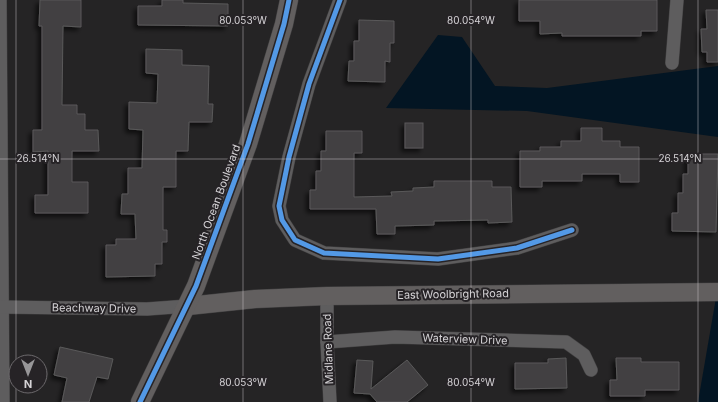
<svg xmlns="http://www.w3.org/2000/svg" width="718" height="402" viewBox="0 0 718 402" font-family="Inter,sans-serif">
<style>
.water{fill:#031523}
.building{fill:#424142;stroke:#5a595a;filter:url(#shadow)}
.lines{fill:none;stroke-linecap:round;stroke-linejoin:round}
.street-casing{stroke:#424142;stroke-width:14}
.secondary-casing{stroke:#424142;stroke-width:19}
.street{stroke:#5e5d5e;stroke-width:13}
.secondary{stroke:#625f5f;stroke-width:18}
.cycleway-casing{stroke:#262326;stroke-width:8}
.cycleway{stroke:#5399e6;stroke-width:5}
.ticks{fill:none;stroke:#d5d3d6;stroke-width:1;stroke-opacity:0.45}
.labels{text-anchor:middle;stroke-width:4;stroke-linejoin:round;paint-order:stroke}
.street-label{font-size:11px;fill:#d5d3d6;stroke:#262326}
.ticks-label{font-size:10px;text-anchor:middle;fill:#d5d3d6;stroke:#262326;stroke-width:4;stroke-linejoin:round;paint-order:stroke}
</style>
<defs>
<filter id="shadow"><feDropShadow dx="-3.5" dy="3.5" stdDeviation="2" flood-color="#0009"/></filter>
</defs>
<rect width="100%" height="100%" fill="#252425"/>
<!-- water -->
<g class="water">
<path d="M438,35L462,37L495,86L547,88L718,66V137L527,111L386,108Z"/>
<path d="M718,286V402H698Z"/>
</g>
<!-- building -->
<g class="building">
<path d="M40,0H81V27L63,26L62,105H77V114H85V130H98L99,151H72V182H88V213H35V195H48V151L33,152V130H42V26H39Z"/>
<path d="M162,0H183V3L228,4V26L138,25V6H162Z"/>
<path d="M519,0H657V31H641V36H562V33L540,34V21H519Z"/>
<path d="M706,10H718V62H707V52H702L701,29H707Z"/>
<path d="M359,20L394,21V43H390V62L385,61V82L348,81L349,61H354V41H359Z"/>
<path d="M146,49L182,50V65L209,66L208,104H213L212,122H189L188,151H176V187H163V230H167V242H162V264H155V276L106,277V245H116V239H136L135,214H121L122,194H128V168H142L143,130L129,129V102L157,103L158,74L146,73Z"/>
<rect x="405" y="123" width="18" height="25"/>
<path d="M581,128H602V141H620V147H639V182H620V174H582V181H542V187H520V151H540V147H561V141H581Z"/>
<path d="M326,131H362V153H354V197L392,196L391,192L413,191V188L434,187V181H492V187H511L512,222L488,223V220L434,221V225L395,226V234H377L376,209H310V190H316V171H321V151H326Z"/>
<path d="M688,154H718L716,232L672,231V213H678V193H683V174H688Z"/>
<path d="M60,347L113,359L108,379L97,377L89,402H62L67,378L54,375Z"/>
<path d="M566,358L567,388L515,389V363H548V359Z"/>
<path d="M616,358H641V362H679V390H645V396H610V380H617Z"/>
<path d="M357,360L373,361L371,389L407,360L428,385L407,402H377L370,394L354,393Z"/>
</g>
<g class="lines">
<!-- street casing -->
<g class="street-casing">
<g id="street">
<path d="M0,0L3,402"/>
<path d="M340,0L309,84L289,157L279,206L282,220L295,240L324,253L438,259L517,248L572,230"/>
<path d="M672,63L677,0"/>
<path d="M327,296V342L330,402"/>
<path d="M0,307L147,309L188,306"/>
<path d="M327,342L395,337L566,342L584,355L591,370"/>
</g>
</g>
<!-- secondary casing -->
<g class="secondary-casing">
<g id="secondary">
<path d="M188,306L255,299L327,296L718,292"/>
<path d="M140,402L196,286L248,144L284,24L289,0"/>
</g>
</g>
<!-- street -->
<use href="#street" class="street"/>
<!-- secondary -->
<use href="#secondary" class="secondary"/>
<!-- cycleway casing -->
<g class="cycleway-casing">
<g id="cycleway">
<path d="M340,0L309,84L289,157L279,206L282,220L295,240L324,253L438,259L517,248L572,230"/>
<path d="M140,402L196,286L248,144L284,24L289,0"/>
</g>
</g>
<!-- cycleway -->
<use href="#cycleway" class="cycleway"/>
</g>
<!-- ticks -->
<path class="ticks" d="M16,0V362M243,0V402M471,0V402M698,0V402M0,159H718M16,386V402"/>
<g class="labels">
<!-- street labels -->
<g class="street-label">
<text transform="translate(216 202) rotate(-70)" y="4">North Ocean Boulevard</text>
<text transform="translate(453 294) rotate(-1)" y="4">East Woolbright Road</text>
<text transform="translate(94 308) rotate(1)" y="4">Beachway Drive</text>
<text transform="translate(465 339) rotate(2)" y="4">Waterview Drive</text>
<text transform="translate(328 349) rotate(-92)" y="4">Midlane Road</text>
</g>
</g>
<g class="ticks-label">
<text x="243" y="24">80.053°W</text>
<text x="471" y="24">80.054°W</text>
<text x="680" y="162">26.514°N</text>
<text x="38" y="162">26.514°N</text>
<text x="243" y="386">80.053°W</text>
<text x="471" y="386">80.054°W</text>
</g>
<!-- north arrow -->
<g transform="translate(28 374) rotate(180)"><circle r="19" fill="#262326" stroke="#6c696c"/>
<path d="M0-3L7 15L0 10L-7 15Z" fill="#979698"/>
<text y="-6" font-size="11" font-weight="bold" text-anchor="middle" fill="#d5d3d6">N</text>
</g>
</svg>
